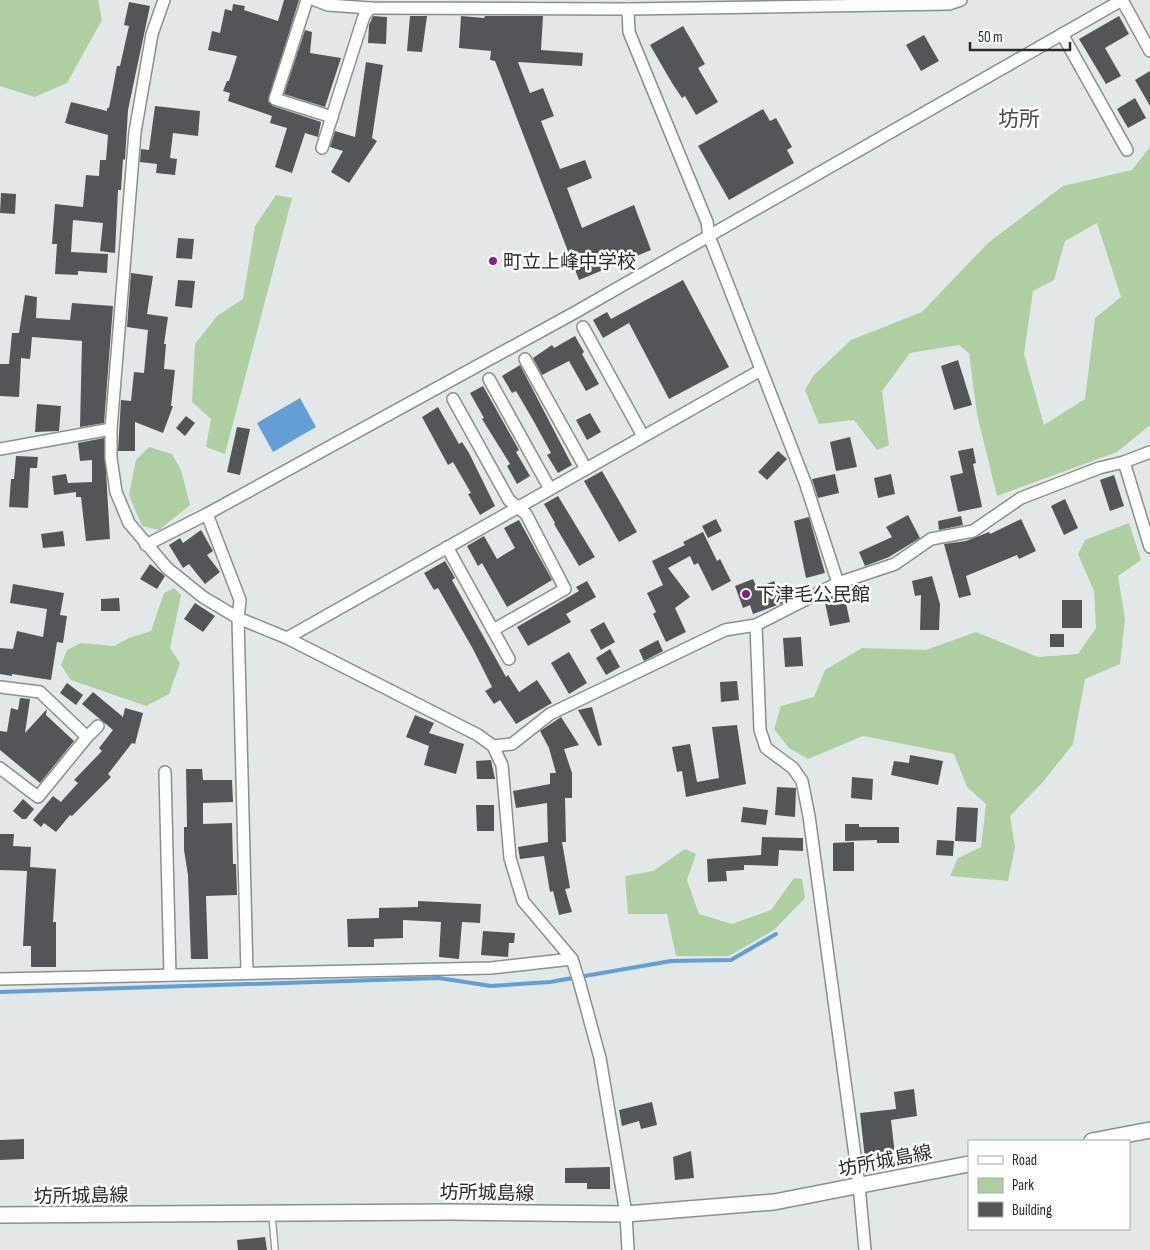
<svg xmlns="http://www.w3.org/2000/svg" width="1150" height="1250" viewBox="0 0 1150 1250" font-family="'Sofia Sans Condensed','Noto Sans JP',sans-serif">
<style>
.green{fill:#aecfa2;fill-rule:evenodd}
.water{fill:#639fd6}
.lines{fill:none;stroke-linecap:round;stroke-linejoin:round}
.stream{stroke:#639fd6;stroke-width:4}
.building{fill:#525658}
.service-casing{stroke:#8a8f8e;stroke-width:8}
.minor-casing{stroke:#8a8f8e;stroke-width:14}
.secondary-casing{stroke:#8a8f8e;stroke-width:18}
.service{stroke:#fff;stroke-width:5.5}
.minor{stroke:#fff;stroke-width:11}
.secondary{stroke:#fff;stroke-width:15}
.poi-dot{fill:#891d82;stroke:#fff;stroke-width:2}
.labels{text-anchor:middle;stroke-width:5;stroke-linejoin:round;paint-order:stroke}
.poi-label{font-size:19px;fill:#292b2b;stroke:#fff;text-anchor:start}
.street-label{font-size:19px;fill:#292b2b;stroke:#fff}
.quarter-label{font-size:21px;fill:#484c4c;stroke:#fff}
</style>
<rect width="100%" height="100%" fill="#e2e8e8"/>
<!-- green -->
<g class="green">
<path d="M0,0H98L102,20L67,83L35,97L0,86Z"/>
<path d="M1150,147V425L1117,452L997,496L977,414L969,353L959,345L910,353L882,391L889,445L877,450L854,420L819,424L805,390L813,376L851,340L922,312L988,243L1063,186L1132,170ZM1097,223L1121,297L1095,318L1085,399L1044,425L1024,354L1033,291L1054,280L1065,241Z"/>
<path d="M276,195L292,198L225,454L206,447L211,419L192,402L195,344L217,316L243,299L255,226Z"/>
<path d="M149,447L172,454L181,470L190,505L159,530L142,526L129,495L136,460Z"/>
<path d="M1129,523L1141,560L1118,576L1125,619L1120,664L1085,679L1073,744L1042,783L1010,816L1015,847L1008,881L950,876L958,858L981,847L986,804L967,787L954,754L863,736L808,759L789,748L774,729L781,706L814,697L825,670L862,648L926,650L976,632L1038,657L1078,654L1096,628L1094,591L1078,554L1085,540Z"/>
<path d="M174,588L181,595L170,648L180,663L169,694L146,706L71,680L61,665L67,650L81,643L114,646L129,638L151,631L164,593Z"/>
<path d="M685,849L696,854L687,880L699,914L732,924L771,910L794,878L802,879L805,898L774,930L729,956H676L667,914H628L625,876L653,871Z"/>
</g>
<!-- water -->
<path class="water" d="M300,398L316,427L273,452L257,423Z"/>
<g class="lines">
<!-- stream -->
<path class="stream" d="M0,992L439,978L491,986L550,982L671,961L731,960L776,934"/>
</g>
<!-- building -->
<g class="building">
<path d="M284,0H299L268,101L273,106L321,122L318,137L305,133L292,173L275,167L287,128L270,123L272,116L228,101L230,93L223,91L227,81H229L237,56L208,50L212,31L220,33L225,9L232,11L233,4L245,6L244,10L278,21Z"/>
<path d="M129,2L150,6L128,110L125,160L123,159L121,190H118L115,253L100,251L103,223L73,220L71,252L108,254L107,273L78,271V275L55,274L57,244H52L55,204L83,207L86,175L99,176L100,160H106L108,135L65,123L71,102L107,111V108H109L117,66H120L129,26L124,25Z"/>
<path d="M373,16L387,17L386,44L368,43L369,25Z"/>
<path d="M410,16H427L422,52L407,51Z"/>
<path d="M461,16L484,18L485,16H543L541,50L583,53L582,66L518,62L530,93L543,88L554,116L541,121L560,169L585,160L592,178L567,188L582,228L634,205L651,250L579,280L495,61L490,60L491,51L459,48Z"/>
<path d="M1119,16L1129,34L1105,48L1121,76L1106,84L1079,39Z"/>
<path d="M683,26L705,64L698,68L718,102L696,115L685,96L682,98L672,83L650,45Z"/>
<path d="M305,30L312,32L310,53L341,58L325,107L284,94Z"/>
<path d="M924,35L939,61L921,71L906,45Z"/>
<path d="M366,62L383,65L372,138L377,141L349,183L331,172L343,151L330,147L335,131L355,137Z"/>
<path d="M1150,71V106L1135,80Z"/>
<path d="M1135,98L1146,118L1128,128L1117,109Z"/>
<path d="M155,106L200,111L198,136L173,133L170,158L177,159L175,175L156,173L157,164L140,162L141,149L149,150Z"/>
<path d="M763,109L770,121L776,118L792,147L787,150L794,163L729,200L698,146Z"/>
<path d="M1,193L16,194L15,214L0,213Z"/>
<path d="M178,238L194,239L192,259L176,258Z"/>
<path d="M131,273L153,276L147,314L168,317L164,344H166L164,369L175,370L171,406H173L163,433L135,422V451H118L121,400L131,401L134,372L144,373L148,330L127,327Z"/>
<path d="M178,280L195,281L192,308L175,306Z"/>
<path d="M683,280L729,367L669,399L629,323L603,338L593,320L607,312L611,319Z"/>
<path d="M25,295L37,297L36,318L70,320L72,303L113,306L104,423L80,427L82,341L32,337L30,359L21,358L19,397L0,396V364H9L12,333H19Z"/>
<path d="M575,336L584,352L582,354L599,384L586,391L569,361L542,375L533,358L552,345L554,348Z"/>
<path d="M958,360L972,405L954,410L941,366Z"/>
<path d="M520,365L572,465L558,473L547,455L551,453L533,420L516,391L512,393L502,376Z"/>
<path d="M483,386L519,450L516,452L530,476L517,484L507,466L510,464L482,419L484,418L470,393Z"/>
<path d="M37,404L61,406L59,431L35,432Z"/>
<path d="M438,407L459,444L462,442L469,453L495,506L480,515L468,494L471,493L453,462L448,465L422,417Z"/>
<path d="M590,413L601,432L587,440L576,420Z"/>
<path d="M186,416L195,423L185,436L176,428Z"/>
<path d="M237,427L250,429L240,475L227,472Z"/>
<path d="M850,437L857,467L836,471L830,442Z"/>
<path d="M104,438L110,539L86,541L81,497H76V492L54,495L52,476L66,474L68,483L92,482V460L80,461L78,443Z"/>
<path d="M973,448L976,463L973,464L982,507L958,512L950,476L963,473L958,451Z"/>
<path d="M778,451L787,459L767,480L758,472Z"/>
<path d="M16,456L38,457L37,468H30L28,508L9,507L11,479H14Z"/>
<path d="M602,471L637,532L619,542L584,481Z"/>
<path d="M835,474L839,493L818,498L812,479Z"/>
<path d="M891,474L895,494L878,498L874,478Z"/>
<path d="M1114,475L1124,506L1110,511L1100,480Z"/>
<path d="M558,496L595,557L579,566L554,524L555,523L544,504Z"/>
<path d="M1065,499L1078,528L1064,535L1051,506Z"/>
<path d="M908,515L920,538L889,557L865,566L859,552L892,537L886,527Z"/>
<path d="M961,516L963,525L939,530L938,521Z"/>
<path d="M809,517L825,573L806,578L794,521Z"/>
<path d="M716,519L722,531L708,538L702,526Z"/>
<path d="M1021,519L1036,551L1019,559L1017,555L966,576L971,595L959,598L944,544L966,541L989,532L990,534Z"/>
<path d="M519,520L552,580L507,607L482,563L478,566L467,546L484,536L497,559L515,548L504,528Z"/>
<path d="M201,530L213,551L207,555L220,572L205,584L189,564L183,568L169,545L180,538L183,543Z"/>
<path d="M63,531L65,546L43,548L41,534Z"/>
<path d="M703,532L717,561L720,559L731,581L712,591L698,563L694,565L690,556L668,568L690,597L675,608L686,632L666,642L653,614L656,612L647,593L663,585L652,561L685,545L683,542Z"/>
<path d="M445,561L455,578L452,580L506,677L508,675L519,692L537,680L552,703L516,724L500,700L494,704L485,691L492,687L473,649L438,588L434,590L424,573Z"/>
<path d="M150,564L165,576L157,589L140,579Z"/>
<path d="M932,576L940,604L939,630H920L921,595L915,596L912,581Z"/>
<path d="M753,579L757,588L774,581L783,603L753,614L750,605L743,608L735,586Z"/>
<path d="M587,581L596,597L566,614L571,622L528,646L517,627L579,591L576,587Z"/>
<path d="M13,584L64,593L60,615L67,616L63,643L57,642L51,680L12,674V676L0,674V648L13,649L17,631L43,637L47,609L10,603Z"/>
<path d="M844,594L850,622L830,626L824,598Z"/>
<path d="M119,598L120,611H101V599Z"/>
<rect x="1062" y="600" width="20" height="28"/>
<path d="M195,603L215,616L203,632L184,619Z"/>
<path d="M604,622L615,642L601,650L590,630Z"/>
<rect x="1050" y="634" width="14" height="13"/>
<path d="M801,637L803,666L785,667L783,638Z"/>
<path d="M658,640L663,651L644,661L639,650Z"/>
<path d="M610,649L620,667L606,675L596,658Z"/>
<path d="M569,652L587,683L569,694L551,663Z"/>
<path d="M737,681L739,700L721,702L720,682Z"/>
<path d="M67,683L83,695L76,705L60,693Z"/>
<path d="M93,692L123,717L125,708L143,713L135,744L132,743L108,774L111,777L72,816L70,815L56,832L44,823L41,827L33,820L53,796L61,802L59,804L78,783L74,780L102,751L99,748L113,730L82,704Z"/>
<path d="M20,698L30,699L25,733L47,709L46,715L74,741L40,783L0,750V731L7,732L11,708L18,710Z"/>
<path d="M592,707L602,745L598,746L578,710Z"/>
<path d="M415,715L434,723L429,733L464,744L456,774L424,765L429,746L406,737Z"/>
<path d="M561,717L579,745L564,749L572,773V798H565L566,842H562L570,888L565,889L572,912L559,915L553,891L550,892L544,856L520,859L518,847L548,842L547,803L516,808L513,791L550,784V773H556L549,748L540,731Z"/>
<path d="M737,725L746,784L686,797L682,771L677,772L672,747L690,744L697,782L719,778L712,727Z"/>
<path d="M910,755L943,761L938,785L891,775L894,761L909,763Z"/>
<path d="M491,760L495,779H477L476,761Z"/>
<path d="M186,769H202L203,780H232L233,802L203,803V824L232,823L233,864H236L237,895L206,896L208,959H191L188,875L184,850V827H187Z"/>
<path d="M852,777L873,779L872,800L851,798Z"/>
<path d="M777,787L796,788L795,817L775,815Z"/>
<path d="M23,799L34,809L26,819H22L13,811Z"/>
<path d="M476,805H494V831H477Z"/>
<path d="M743,807L768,810L766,825L741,822Z"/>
<path d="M957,807L978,808L976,842L955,841Z"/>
<path d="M845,824H859V827H899V843H877V840L845,841Z"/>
<path d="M0,834H14L13,846L31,847L30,867L56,869L53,922H56V967H31V946H23L27,871L0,870Z"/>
<path d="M762,837L803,838V851L779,850L778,866L744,865V870L726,871L727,881L708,882L707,859L761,855Z"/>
<path d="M937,840L954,841L953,856L936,855Z"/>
<path d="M854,842V871H833V843Z"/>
<path d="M418,901L481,904L480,923L462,922L459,959L439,957L441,922L403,920V938L374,939V947H348L347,919L379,918V908L418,907Z"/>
<path d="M483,931L515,933L514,943H509L508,957L481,955Z"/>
<path d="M914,1089L917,1116L891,1120L895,1155L865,1159L860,1113L896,1109L894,1092Z"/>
<path d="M652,1102L657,1125L641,1129L639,1121L622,1126L619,1110Z"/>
<path d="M24,1139V1159L0,1160V1140Z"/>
<path d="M691,1151L694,1178L675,1180L673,1157Z"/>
<path d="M610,1167V1189H587V1183H565V1168Z"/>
<path d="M265,1237L267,1250H238L237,1240Z"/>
</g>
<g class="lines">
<!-- service casing -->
<g class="service-casing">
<path id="service" d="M272,1215L275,1250"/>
</g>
<!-- minor casing -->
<g class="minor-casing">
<g id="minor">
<path d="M164,0L152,34L135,132L111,429V458L116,492L129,523L167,568L203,597L238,618L287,638L478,735L493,746L502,765L510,858L523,901L572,959L579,981L600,1058L626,1214L628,1250"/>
<path d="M307,0L275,99L332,117"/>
<path d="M315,0L328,5L370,8L628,9L949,4L961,0"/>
<path d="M1122,0L1150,51"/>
<path d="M628,9L629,32L707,222L709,236L805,482L838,583"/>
<path d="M1062,34L1127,150"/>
<path d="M322,148L364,16L370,8"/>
<path d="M583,327L643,436"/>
<path d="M525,359L586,469"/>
<path d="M489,379L550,489"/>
<path d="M453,399L509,500L526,514L565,589L493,630"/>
<path d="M0,449L111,429"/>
<path d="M1124,462L1150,547"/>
<path d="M207,514L240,600L238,618L247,973"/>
<path d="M146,545L207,514L574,313L1122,0"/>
<path d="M447,547L509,659"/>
<path d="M756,625L760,730L766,748L793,768L802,781L809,816L859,1185L865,1250"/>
<path d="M287,638L761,370"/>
<path d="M0,687L40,692L87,737"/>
<path d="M493,746L512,744L550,714L725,630L756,625L838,583L895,564L931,539L973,531L1021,498L1099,468L1124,462L1150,452"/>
<path d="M0,768L38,797L87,737L98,726"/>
<path d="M165,772L170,975"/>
<path d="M0,979L491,968L572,959"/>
</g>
</g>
<!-- secondary casing -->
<g class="secondary-casing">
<g id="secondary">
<path d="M1092,1141L1150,1130"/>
<path d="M0,1215L450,1212L626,1214L774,1202L969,1164"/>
</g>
</g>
<!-- service -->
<use href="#service" class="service"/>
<!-- minor -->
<use href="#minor" class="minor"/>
<!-- secondary -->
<use href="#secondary" class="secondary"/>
</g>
<!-- markers -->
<g class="poi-dot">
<circle cx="493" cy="261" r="5"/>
<circle cx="746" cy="594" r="5"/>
</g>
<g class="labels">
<!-- poi labels -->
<g class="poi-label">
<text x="503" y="268">町立上峰中学校</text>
<text x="756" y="601">下津毛公民館</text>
</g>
<!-- street labels -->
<g class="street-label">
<text transform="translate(885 1160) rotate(-11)" y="7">坊所城島線</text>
<text transform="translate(487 1192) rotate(1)" y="7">坊所城島線</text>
<text transform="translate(81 1195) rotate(-1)" y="7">坊所城島線</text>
</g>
<!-- quarter labels -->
<g class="quarter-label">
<text x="1019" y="126">坊所</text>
</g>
</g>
<!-- legend -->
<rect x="968" y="1140" width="162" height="90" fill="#ffffff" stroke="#a9aaaa"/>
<rect x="978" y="1156" width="25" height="8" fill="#ffffff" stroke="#a9aaaa"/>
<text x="1012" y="1165" font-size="15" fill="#292b2b">Road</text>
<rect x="978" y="1178" width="25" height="15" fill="#aecfa2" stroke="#a9aaaa"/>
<text x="1012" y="1190" font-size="15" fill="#292b2b">Park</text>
<rect x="978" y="1202" width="25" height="15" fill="#525658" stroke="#a9aaaa"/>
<text x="1012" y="1215" font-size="15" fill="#292b2b">Building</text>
<!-- scale -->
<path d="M970 42v8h100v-8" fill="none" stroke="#292b2b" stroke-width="2.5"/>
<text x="978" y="42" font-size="15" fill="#292b2b" stroke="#ffffff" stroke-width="4" paint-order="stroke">50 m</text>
</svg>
